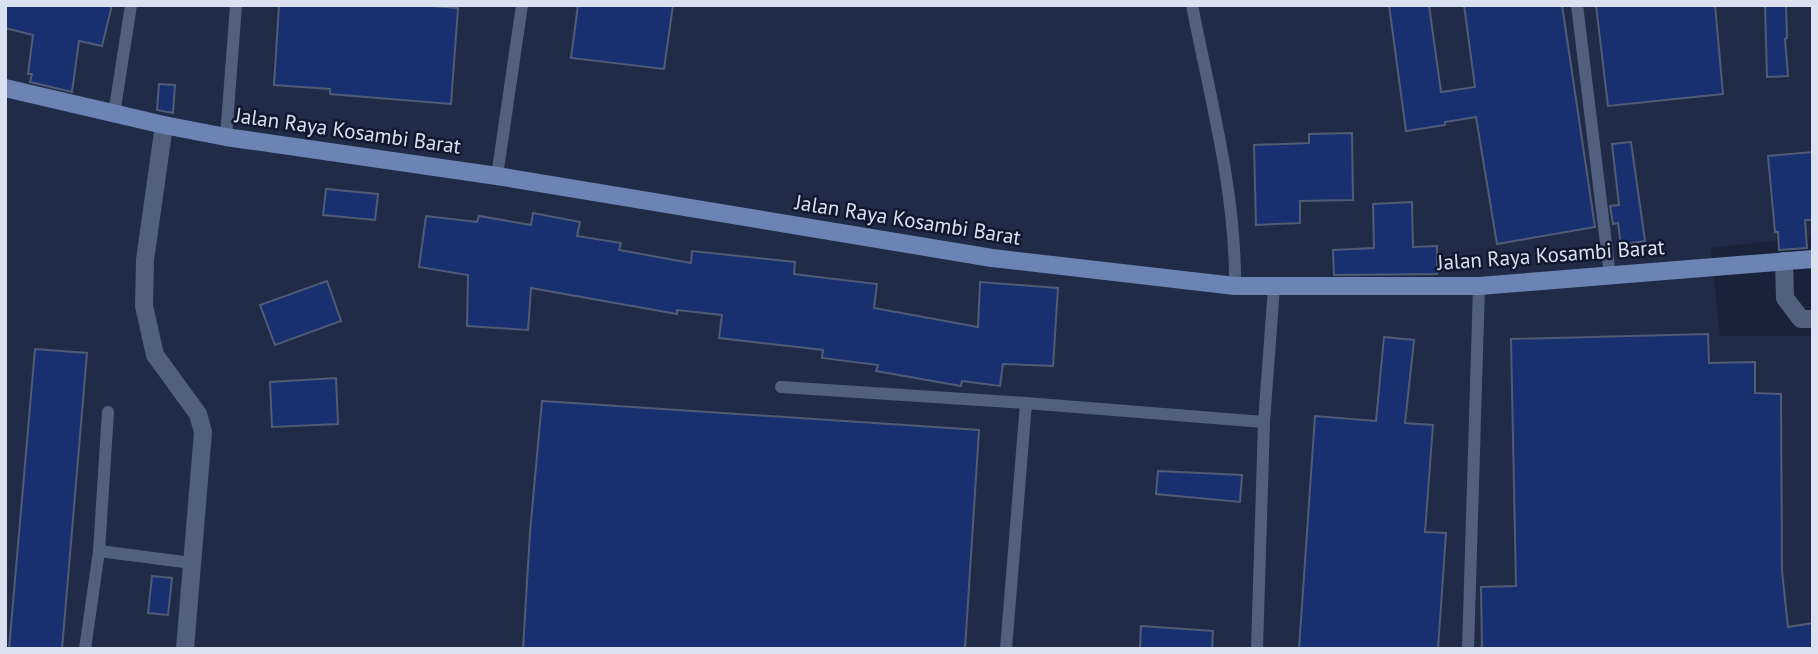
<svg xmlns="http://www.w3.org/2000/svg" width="1818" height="654" viewBox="0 0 1818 654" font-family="'PT Sans',sans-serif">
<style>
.built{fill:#202c47}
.building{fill:#182f70;stroke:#505c76;stroke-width:2}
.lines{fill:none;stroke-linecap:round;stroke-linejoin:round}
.service{stroke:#52607f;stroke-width:12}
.minor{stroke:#52607f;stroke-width:18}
.secondary{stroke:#6d83b4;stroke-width:18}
.labels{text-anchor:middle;stroke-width:5;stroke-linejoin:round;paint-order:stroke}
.street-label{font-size:21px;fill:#dae1f1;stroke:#0f182d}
</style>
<rect width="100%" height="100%" fill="#182238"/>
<!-- built -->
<path class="built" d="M5,5H1813V236L1711,248L1720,336H1813V649H5Z"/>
<!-- building -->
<g class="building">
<path d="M5,5H112L102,46L79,41L72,92L30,82L32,74H28L33,35L5,28Z"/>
<path d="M279,5H419L458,8L451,104L330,94V89L274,85Z"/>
<path d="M578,5H673L664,69L571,58Z"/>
<path d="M1389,5H1429L1441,92L1475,87L1464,5H1562L1595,227L1497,244L1476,117L1445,122V125L1406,131Z"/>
<path d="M1596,5H1715L1723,94L1608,106Z"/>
<path d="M1765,5H1786L1787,38L1785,39L1788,76L1767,77Z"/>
<path d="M159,84L175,85L173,113L157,110Z"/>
<path d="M1352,133L1353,200L1300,201V223L1256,225L1254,145L1309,143V134Z"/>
<path d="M1631,142L1645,241L1621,245L1618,223L1613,224L1610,206L1619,205L1612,144Z"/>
<path d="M1813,152V220H1805L1807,248L1779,250L1778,232H1775L1768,156Z"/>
<path d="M326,189L378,194L375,220L323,215Z"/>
<path d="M1412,202L1413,247L1437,246V274L1334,275L1333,250L1374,248L1373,204Z"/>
<path d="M533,213L580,222L577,236L621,243L619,250L691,263L692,251L795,262L794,274L877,284L874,308L978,327L980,282L1058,288L1053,366L1003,364L1000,386L962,381L961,386L876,371L878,365L822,358L823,350L719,338L722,315L677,310V314L531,288L528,330L467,326L468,275L419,267L426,216L477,222L479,216L531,225Z"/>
<path d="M327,281L341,321L275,345L260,305Z"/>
<path d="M1708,334L1709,363L1755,362V393L1781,394L1782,571L1788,627L1813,623V649H1482L1481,587L1516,586L1511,339Z"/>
<path d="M1384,337L1414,340L1405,423L1433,425L1425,532L1446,533L1438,649H1299L1315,416L1376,421Z"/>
<path d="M35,349L87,353L62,649H9Z"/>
<path d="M336,378L338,424L272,427L270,382Z"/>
<path d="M542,401L979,430L965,649H523L530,532Z"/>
<path d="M1158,471L1242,475L1240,502L1156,494Z"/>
<path d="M152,576L172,578L168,615L148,613Z"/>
<path d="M1141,626L1213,631L1212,649H1140Z"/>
</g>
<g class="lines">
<!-- service -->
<g class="service">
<path d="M1192,5C1210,98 1236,192 1235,286"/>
<path d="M1577,5L1610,276"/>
<path d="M114,114L131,5"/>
<path d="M226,137L236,5"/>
<path d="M497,176L522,5"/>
<path d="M781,387L1026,403L1264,422"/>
<path d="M99,551L108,412"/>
<path d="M85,649L99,551L192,563"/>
<path d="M1006,649L1026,403"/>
<path d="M1257,649L1264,422L1274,287"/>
<path d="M1468,649L1479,286"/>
</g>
<!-- minor -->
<g class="minor">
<path d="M164,125L145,260L144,306L155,355L198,414L203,432L185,649"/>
<path d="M1784,261L1785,298L1801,319H1813"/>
</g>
<!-- secondary -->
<path class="secondary" d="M5,88L164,125L226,137L497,176L992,258L1235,286H1479L1813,259"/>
</g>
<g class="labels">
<!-- street labels -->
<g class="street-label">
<text transform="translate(348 131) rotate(8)" y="7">Jalan Raya Kosambi Barat</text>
<text transform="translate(908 220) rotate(9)" y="7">Jalan Raya Kosambi Barat</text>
<text transform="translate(1551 255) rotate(-4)" y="7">Jalan Raya Kosambi Barat</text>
</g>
</g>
<!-- border -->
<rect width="1818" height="654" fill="none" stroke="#dae1f1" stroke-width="14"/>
</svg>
